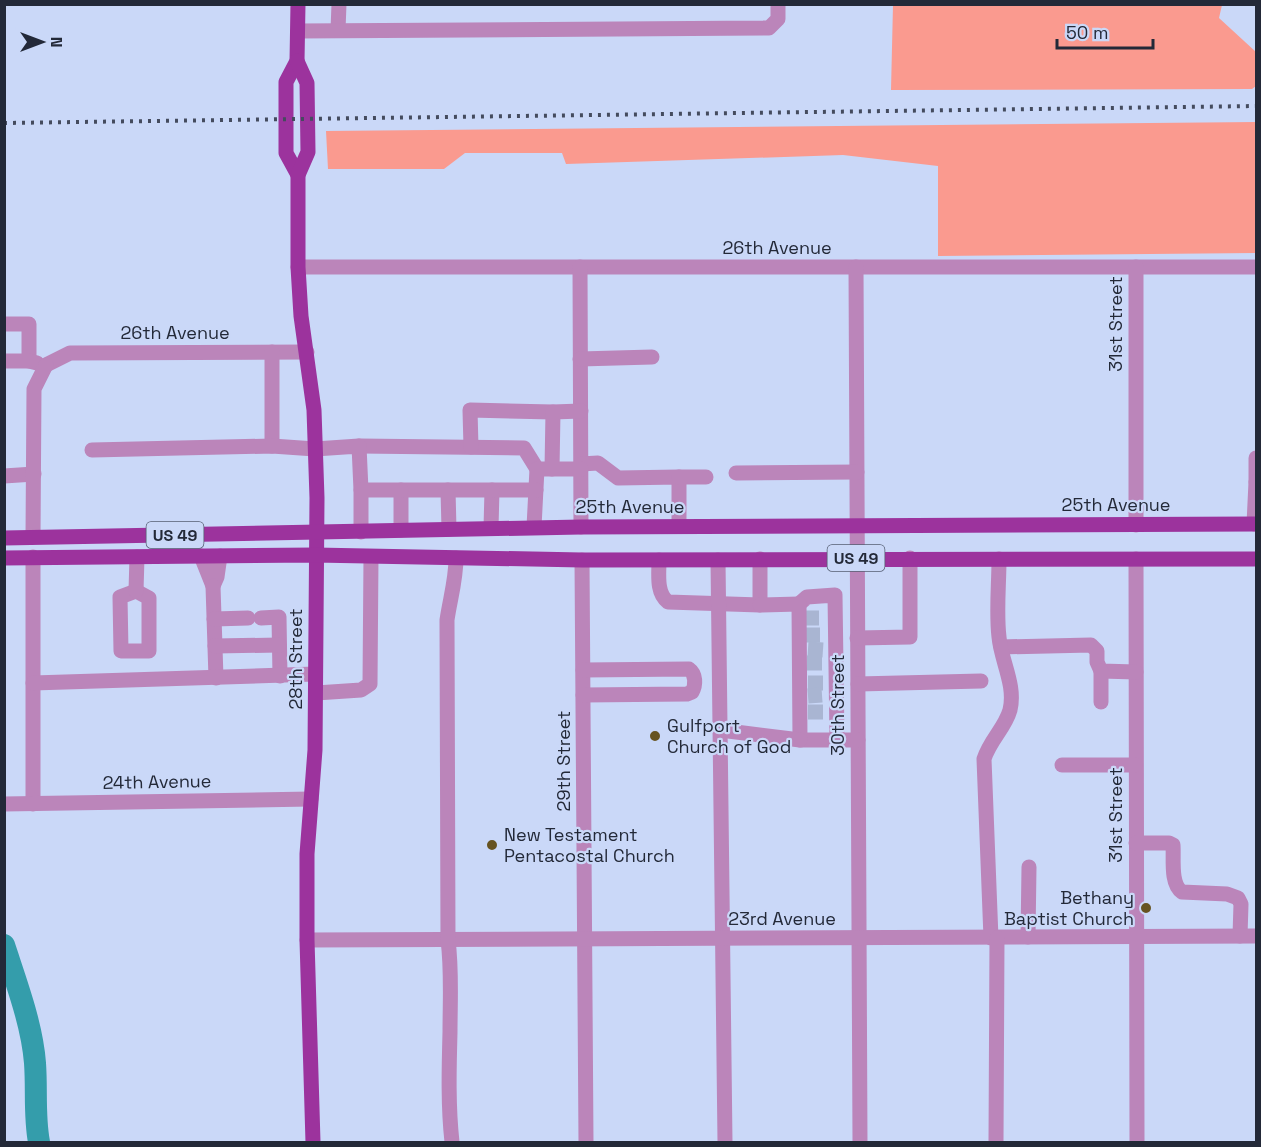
<svg xmlns="http://www.w3.org/2000/svg" width="1261" height="1147" viewBox="0 0 1261 1147" font-family="'Space Grotesk',sans-serif">
<style>
.green{fill:#fa9a8f}
.lines{fill:none;stroke-linecap:round;stroke-linejoin:round}
.river{stroke:#349dab;stroke-width:22}
.minor-tunnel{stroke:#a9b5d2;stroke-width:15;stroke-dasharray:15 8;stroke-linecap:butt}
.minor{stroke:#bb85ba;stroke-width:15}
.major{stroke:#9c339d;stroke-width:15}
.rail{stroke:#444b5e;stroke-width:4;stroke-dasharray:3 6;stroke-linecap:butt}
.poi-dot{fill:#665321;stroke:#cad8f8;stroke-width:2}
.labels{text-anchor:middle;stroke-width:4.5;stroke-linejoin:round;paint-order:stroke}
.shield{fill:#cad8f8;stroke:#555e72;stroke-width:1.5}
.shield-label{font-size:16px;font-weight:bold;fill:#232938}
.street-label{font-size:18px;fill:#232938;stroke:#cad8f8}
.poi-label{font-size:18px;fill:#232938;stroke:#cad8f8;text-anchor:start}
</style>
<rect width="100%" height="100%" fill="#cad8f8"/>
<!-- green -->
<g class="green">
<path d="M893,5H1222L1219,18L1256,52V86L1252,89L891,90Z"/>
<path d="M1256,122V253L938,256V166L843,155L566,164L562,153H465L444,169H328L326,131Z"/>
</g>
<g class="lines">
<!-- river -->
<path class="river" d="M4,945C16,982 32,1024 35,1063C37,1090 34,1116 39,1142"/>
<!-- minor-tunnel -->
<g class="minor-tunnel">
<path d="M804,618H822"/>
<path d="M805,635H823"/>
<path d="M808,649L823,650"/>
<path d="M807,663H823"/>
<path d="M808,683H823"/>
<path d="M808,696L822,695"/>
<path d="M808,712H824"/>
</g>
<!-- minor -->
<g class="minor">
<path d="M338,30L339,4"/>
<path d="M298,31L769,28L778,19V4"/>
<path d="M298,267H1256"/>
<path d="M580,267L581,527"/>
<path d="M856,267L860,1142"/>
<path d="M1136,267V525"/>
<path d="M4,324H29V361"/>
<path d="M580,359L652,357"/>
<path d="M4,361H29L37,363"/>
<path d="M46,365L70,353L307,352"/>
<path d="M272,446V352"/>
<path d="M359,446L524,448L537,469"/>
<path d="M471,447L470,410L553,412"/>
<path d="M92,450L272,446L315,449L359,446L361,490"/>
<path d="M581,464L598,463L618,478L679,477V526"/>
<path d="M552,469L553,412L581,411"/>
<path d="M736,473L857,472"/>
<path d="M4,476L34,474"/>
<path d="M679,477H706"/>
<path d="M1256,482V458"/>
<path d="M448,490L449,529"/>
<path d="M1254,524L1256,482"/>
<path d="M534,527L537,469H581"/>
<path d="M491,528L492,490H536"/>
<path d="M401,530V490H492"/>
<path d="M361,532V490H401"/>
<path d="M33,537L34,389L46,365"/>
<path d="M201,556L213,586L217,577L220,556"/>
<path d="M33,557V804"/>
<path d="M1136,559L1137,1142"/>
<path d="M582,560L586,1142"/>
<path d="M659,560C659,574 656,593 668,602L760,605V559"/>
<path d="M718,560L725,1142"/>
<path d="M213,586L216,678"/>
<path d="M136,591L149,598V651H121L120,597Z"/>
<path d="M136,591L137,557"/>
<path d="M799,604L807,597L835,595L837,740"/>
<path d="M760,605L799,604L800,740H858"/>
<path d="M261,618L279,617L280,676"/>
<path d="M214,619L248,618"/>
<path d="M857,638L910,637V558"/>
<path d="M215,646L279,645"/>
<path d="M1001,647L1091,645L1097,651V662L1101,671L1136,672"/>
<path d="M583,670L689,669C696,674 696,685 692,692L687,694L583,695"/>
<path d="M1101,671V702"/>
<path d="M33,683L315,674"/>
<path d="M858,684L981,681"/>
<path d="M316,693L361,690L370,684L371,557"/>
<path d="M720,730L800,740"/>
<path d="M1062,765H1135"/>
<path d="M4,804L311,799"/>
<path d="M1136,843H1169L1173,845C1174,858 1170,884 1182,892L1227,894L1238,898L1241,904L1240,936"/>
<path d="M1028,937L1029,867"/>
<path d="M991,938L984,759C990,740 1005,728 1010,710C1016,685 1001,661 999,637C996,612 999,585 999,559"/>
<path d="M307,940L1256,936"/>
<path d="M452,1142C448,1106 449,1069 450,1032C450,1001 452,971 448,940L447,620C450,599 456,580 456,558"/>
<path d="M996,1142L997,938"/>
</g>
<!-- major -->
<g class="major">
<path d="M298,4L297,61L286,82V153L298,175"/>
<path d="M297,61L307,83L308,152L298,175V267L301,316L314,410L317,498L315,750L307,854V940L313,1142"/>
<path d="M4,538L581,527L1256,524"/>
<path d="M4,558L315,555L582,560L1256,559"/>
</g>
<!-- rail -->
<path class="rail" d="M4,123L1256,106"/>
</g>
<!-- markers -->
<g class="poi-dot">
<circle cx="655" cy="736" r="6"/>
<circle cx="492" cy="845" r="6"/>
<circle cx="1146" cy="908" r="6"/>
</g>
<g class="labels">
<!-- shield labels -->
<g class="shield">
<rect x="146.5" y="522" width="57" height="26" rx="4.5"/>
<rect x="827.5" y="545" width="57" height="26" rx="4.5"/>
</g>
<g class="shield-label">
<text x="175" y="541">US 49</text>
<text x="856" y="564">US 49</text>
</g>
<!-- street labels -->
<g class="street-label">
<text x="777" y="254">26th Avenue</text>
<text transform="translate(1116 324) rotate(-90)" y="6">31st Street</text>
<text x="175" y="339">26th Avenue</text>
<text x="1116" y="511">25th Avenue</text>
<text x="630" y="513">25th Avenue</text>
<text transform="translate(296 659) rotate(-90)" y="6">28th Street</text>
<text transform="translate(838 705) rotate(-90)" y="6">30th Street</text>
<text transform="translate(564 761) rotate(-90)" y="6">29th Street</text>
<text transform="translate(157 782) rotate(-1)" y="6">24th Avenue</text>
<text transform="translate(1116 815) rotate(-90)" y="6">31st Street</text>
<text x="782" y="925">23rd Avenue</text>
</g>
<!-- poi labels -->
<g class="poi-label">
<text x="667" y="732">Gulfport<tspan x="667" dy="21">Church of God</tspan></text>
<text x="504" y="841">New Testament<tspan x="504" dy="21">Pentacostal Church</tspan></text>
<text x="1134" y="904" text-anchor="end">Bethany<tspan x="1134" dy="21">Baptist Church</tspan></text>
</g>
</g>
<!-- border -->
<rect width="1261" height="1147" fill="none" stroke="#232938" stroke-width="12"/>
<!-- north arrow -->
<g transform="translate(42 42) rotate(90)" stroke="#cad8f8" stroke-width="4.5" paint-order="stroke">
<path d="M0-4.5L10 22L0 15L-10 22Z" fill="#232938"/>
<text y="-9" font-size="16" font-weight="bold" text-anchor="middle" fill="#232938">N</text>
</g>
<!-- scale -->
<path d="M1057 39v9h96v-9" fill="none" stroke="#232938" stroke-width="3"/>
<text x="1066" y="39" font-size="18" fill="#232938" stroke="#cad8f8" stroke-width="4.5" paint-order="stroke">50 m</text>
</svg>
